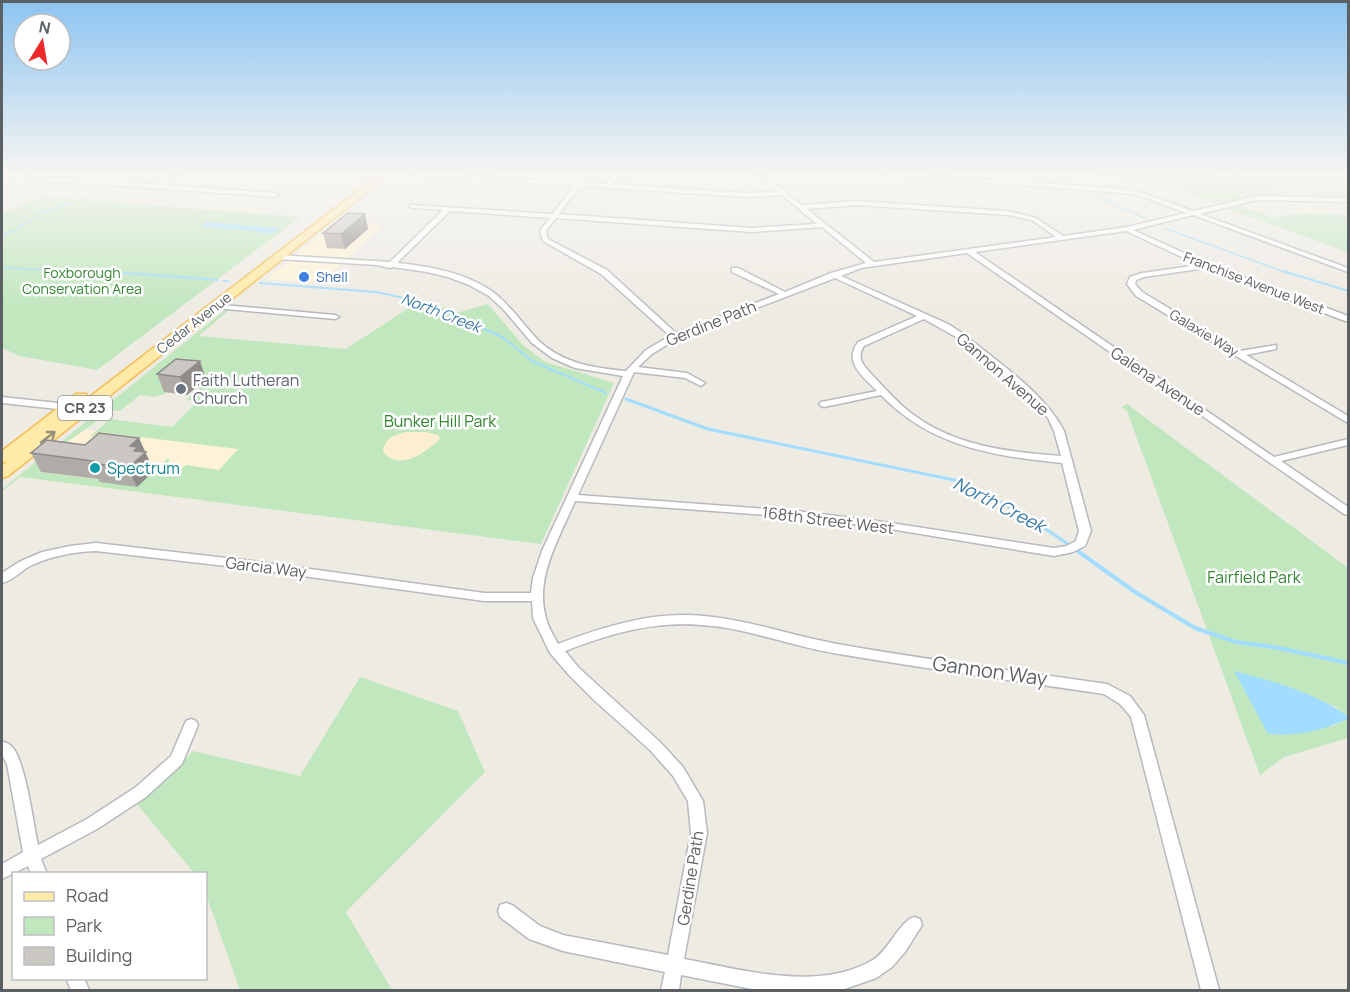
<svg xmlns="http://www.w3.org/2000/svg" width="1350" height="992" viewBox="0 0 1350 992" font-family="Manrope,sans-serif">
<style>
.commercial{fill:#fff3d7}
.education{fill:#dfdad1}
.green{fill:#c1e7be}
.sand{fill:#fceed1}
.water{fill:#a2ddff}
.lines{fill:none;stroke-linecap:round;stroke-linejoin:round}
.stream-far3{stroke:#a2ddff;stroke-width:1.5}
.stream-far2{stroke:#a2ddff;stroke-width:2}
.stream-far1{stroke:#a2ddff;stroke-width:3}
.stream{stroke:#a2ddff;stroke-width:4}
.minor-casing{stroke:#b6b9be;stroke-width:3}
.primary-casing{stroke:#f6bd54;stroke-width:3}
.minor{fill:#fff;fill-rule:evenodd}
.primary{fill:#ffeaa7;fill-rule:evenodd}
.wall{fill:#afaba7}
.shaded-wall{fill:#8e8b88}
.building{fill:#cbc7c2;stroke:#8e8b88;stroke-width:1.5}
.oneway{stroke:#94907b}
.shop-dot{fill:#3f7fe0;stroke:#fff;stroke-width:2}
.worship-dot{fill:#6b7280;stroke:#fff;stroke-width:2}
.culture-dot{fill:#0f9aa8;stroke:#fff;stroke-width:2}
.labels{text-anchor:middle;stroke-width:5;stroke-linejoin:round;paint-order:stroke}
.far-park-label{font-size:14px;fill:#338531;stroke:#fff}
.far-shop-label{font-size:14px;fill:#366cbe;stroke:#fff;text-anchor:start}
.far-street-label{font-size:14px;fill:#5b6064;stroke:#fff}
.far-water-label{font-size:15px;font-style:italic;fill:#397aac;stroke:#fff}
.shield{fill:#fff;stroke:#8c9092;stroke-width:1.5}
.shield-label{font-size:15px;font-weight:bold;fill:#5b6064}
.street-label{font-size:16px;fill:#5b6064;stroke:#fff}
.worship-label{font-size:16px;fill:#5b616d;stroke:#fff;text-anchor:start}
.park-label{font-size:16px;fill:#338531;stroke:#fff}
.culture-label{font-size:16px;fill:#0d838f;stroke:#fff;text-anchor:start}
.water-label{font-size:18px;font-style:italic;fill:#397aac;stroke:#fff}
.near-street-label{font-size:20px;fill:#5b6064;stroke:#fff}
</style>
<rect width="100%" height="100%" fill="#eeebe3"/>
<!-- commercial -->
<g class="commercial">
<path d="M344,215L382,226L320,283L267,279Z"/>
<path d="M78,429L251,450L204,501L20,477Z"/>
</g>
<!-- education -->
<path class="education" d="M1203,173H1348V197L1262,195Z"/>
<!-- green -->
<g class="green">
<path d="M1082,173H1210L1213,176L1244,188L1232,173C1241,173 1246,179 1253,184C1262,191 1275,184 1285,194H1262L1257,189L1262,195L1213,203L1160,183Z"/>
<path d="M110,185H113L86,200L300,217L97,370L20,356L2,348V214L41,197L81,200Z"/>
<path d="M1241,206L1272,217L1304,213L1348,215V252L1228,209Z"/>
<path d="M267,259H271L2,468V463Z"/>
<path d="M421,300L456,313L488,304L522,344L545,362L614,383L541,544L20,477L2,491V489L93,416L98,418L96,422L51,453L41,472L102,480L136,487L168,458L170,460L163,468L179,470L186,465L219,470L238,449L100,432L87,439L110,419L172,427L197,402L186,400L201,387L197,386L205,379L155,397L140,395L120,411L102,409L225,310H229L199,336L346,349Z"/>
<path d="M1127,404L1348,568V716L1334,706L1235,672L1251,698L1331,727L1348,719V738L1284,757L1260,775L1127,411L1121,407Z"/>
<path d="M360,677L458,711L485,772L346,912L392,990H240L206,895V874L194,873L136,803L176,770L193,751L300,776Z"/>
</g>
<!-- sand -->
<path class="sand" d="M406,432H426L438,435L440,439C426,452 401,472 383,452C384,438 395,435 406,432Z"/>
<!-- water -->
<g class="water">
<path d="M207,222L278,228L279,230L267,234L252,231L203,227V224Z"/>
<path d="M1234,671C1274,681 1314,693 1348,716V719C1321,731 1299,736 1268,734Z"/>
</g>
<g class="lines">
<!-- stream-far3 -->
<g class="stream-far3">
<path d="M1074,173L1084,174L1091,187"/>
<path d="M1093,190L1101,198L1146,219"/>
<path d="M1164,228L1287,273"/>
<path d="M2,235L15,230L42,213L74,202"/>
<path d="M2,268L120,273"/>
</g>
<!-- stream-far2 -->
<g class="stream-far2">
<path d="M100,271L218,280"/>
<path d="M1283,271L1348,291"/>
<path d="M224,281H228"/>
<path d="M260,283L376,292L409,299L458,317L504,338L532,361L606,393"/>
</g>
<!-- stream-far1 -->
<path class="stream-far1" d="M626,399L708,429L959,481C1003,501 1042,525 1082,554"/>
<!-- stream -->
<path class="stream" d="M1079,552L1135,592L1195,628L1236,642L1279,648L1348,663"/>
<!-- minor casing -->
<g class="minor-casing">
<g id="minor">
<path d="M21,173H27L22,179L67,178L153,184L175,173H182L161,185L276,193L279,195L276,197L67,182L19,183L2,194V190L16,180Z"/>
<path d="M408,173H432L606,184L614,173H620L612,184L745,193L777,192L755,173H761L802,205L856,201L1008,211L1036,218L1063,236L1127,227L1186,213L1141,196L1125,193L882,175L879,173H900L1125,189L1145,194L1193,211L1257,196L1348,198V202L1257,200L1200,214L1348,268V272L1193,215L1133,230L1211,265L1348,316V321H1345L1206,268L1144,277L1136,280L1135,284L1142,292L1240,351L1276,345V349L1246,355L1348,416V423L1136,296L1127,284L1130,277L1142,273L1199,265L1126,231L975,252L1274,457L1348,439V445L1281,461L1348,507V515L1344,514L967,253L861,268L841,276L948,324L962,333C996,361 1044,392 1064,431L1091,531L1085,546L1073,552L1054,556L884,528L796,517L575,501C560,537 534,578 546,618C548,627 554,636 558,644C605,626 654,611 704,616C749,620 793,636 837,644C927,660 1017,671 1107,684L1130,696L1144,715L1219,990H1201L1131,717L1120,704L1104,694C1016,681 927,669 839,654C806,649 774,638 742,631C676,616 627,627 565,651L579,668L660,742L683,767L703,801L707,833L684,959C744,970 818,992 873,960C890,949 898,923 914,917L920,919L922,925L905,952L892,967L876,978L842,990H757L681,975L679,990H661L665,972L563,951L535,941L529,939L500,917L498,911L500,905L506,903L512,905L540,926L563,935L668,955L691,833L688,801L673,776L650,750L595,701L569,675L550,653L533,618L532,601H484L252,569L96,551C73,552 51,556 30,566C21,571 12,581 2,583V573L19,562L42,552L70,546L96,543L252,561L484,593H531L533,578L542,551L623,376L575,368L552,358L532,343L504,310L489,296L469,285L448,277L427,272L393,267L390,268L377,265L278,259L274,257L278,255L390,262L443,210L412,208L409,206L410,205L552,214L574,186L411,175ZM580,186L745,197L782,195L817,224L751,228L559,214ZM856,205L1008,215L1032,220L1056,237L874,262L807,209ZM450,211L550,218L540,231L543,241L601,274L670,336L646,350L626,371C593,368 561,363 537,339C522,323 510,305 493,292C467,273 429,266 397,263ZM556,218L751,232L822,227L866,263L831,273L785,292L738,268H732V272L779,294L676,333L607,270L548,239L546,231ZM835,278L917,316L858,342C843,363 863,376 877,391L821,402L819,404L821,406L824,407L881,395C931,447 994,456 1062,463L1079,531L1076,541L1066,546L1054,548L884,522L796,511L578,495L634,372L685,378L701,386L705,383L687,373L638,367L652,354L678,338ZM924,319L956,337L1037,404L1048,418L1054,431L1061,456C1009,452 953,446 911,413C898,403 888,392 877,380C868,370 854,360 864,346Z"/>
<path d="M212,304L335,315L339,317L335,319L215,308H212Z"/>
<path d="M2,397L67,404L72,407L67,410L2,403Z"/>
<path d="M191,719L196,721L198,725L182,764L146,797L97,829L41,859L47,874H31L28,866L2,879V864L23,852L7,764L2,755V741C6,743 10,744 13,748C26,765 33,822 38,845L87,819L136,787L171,756L186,721Z"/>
<path d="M66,978H84L89,990H71Z"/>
</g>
</g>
<!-- primary casing -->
<g class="primary-casing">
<path id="primary" d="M381,173H391L8,476L2,478V466L7,461L2,463V451L76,394H86L88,397L86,400L48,429Z"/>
</g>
<!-- minor -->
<use href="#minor" class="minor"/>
<!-- primary -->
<use href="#primary" class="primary"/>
</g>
<!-- wall -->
<g class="wall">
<path d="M365,214L368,229L345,249L327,248L323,233Z"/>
<path d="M157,374L206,379L187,395L164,392Z"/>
<path d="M145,452L154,471L137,487L100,482L98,479L41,472L31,453Z"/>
</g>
<!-- shaded-wall -->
<g class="shaded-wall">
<path d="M365,214L368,229L345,249L341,234Z"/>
<path d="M200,361L206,379L187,395L180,377Z"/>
<path d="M139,438L154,471L137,487L128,468L130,446Z"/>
</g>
<!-- building -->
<g class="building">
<path d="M348,213L365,214L341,234L323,233Z"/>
<path d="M176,359L200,361L180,377L157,374Z"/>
<path d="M99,433L139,438L130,446L138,447L134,451L146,452L128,468L90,463L93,461L31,453L47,440L85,445Z"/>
</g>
<!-- one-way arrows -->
<defs><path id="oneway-shaft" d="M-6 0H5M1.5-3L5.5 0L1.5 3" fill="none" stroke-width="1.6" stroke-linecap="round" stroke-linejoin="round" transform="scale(1.5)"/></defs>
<use class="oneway" href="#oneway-shaft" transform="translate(48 437) rotate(-38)"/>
<!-- sky -->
<linearGradient id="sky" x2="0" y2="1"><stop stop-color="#8cc4f1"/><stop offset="0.56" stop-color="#f7f6f2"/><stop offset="1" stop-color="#f7f6f2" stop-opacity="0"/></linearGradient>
<rect width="1350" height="311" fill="url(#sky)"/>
<!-- markers -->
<circle class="shop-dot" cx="304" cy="277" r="6"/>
<circle class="worship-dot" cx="181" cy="389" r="6"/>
<circle class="culture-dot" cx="95" cy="468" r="6"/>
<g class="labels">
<!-- far-park labels -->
<g class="far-park-label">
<text x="82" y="278">Foxborough<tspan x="82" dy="16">Conservation Area</tspan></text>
</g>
<!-- far-shop labels -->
<g class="far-shop-label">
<text x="316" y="282">Shell</text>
</g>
<!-- far-street labels -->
<g class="far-street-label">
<text transform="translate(1254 283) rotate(21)" y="5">Franchise Avenue West</text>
<text transform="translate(194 323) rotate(-38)" y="5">Cedar Avenue</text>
<text transform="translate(1204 333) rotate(31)" y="5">Galaxie Way</text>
</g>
<!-- far-water labels -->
<g class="far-water-label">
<text transform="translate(441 313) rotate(21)" y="5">North Creek</text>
</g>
<!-- shield labels -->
<rect class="shield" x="58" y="396" width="54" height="24" rx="4.5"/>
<g class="shield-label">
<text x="85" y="413">CR 23</text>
</g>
<!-- street labels -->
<g class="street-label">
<text transform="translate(711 323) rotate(-22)" y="6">Gerdine Path</text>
<text transform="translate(1003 374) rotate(41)" y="6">Gannon Avenue</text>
<text transform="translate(1158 381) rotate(34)" y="6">Galena Avenue</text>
<text transform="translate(828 520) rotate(7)" y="6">168th Street West</text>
<text transform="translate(266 567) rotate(7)" y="6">Garcia Way</text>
<text transform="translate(690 878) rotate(-81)" y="6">Gerdine Path</text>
</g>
<!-- worship labels -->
<g class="worship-label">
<text x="193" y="386">Faith Lutheran<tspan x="193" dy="18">Church</tspan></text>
</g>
<!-- park labels -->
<g class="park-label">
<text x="440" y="427">Bunker Hill Park</text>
<text x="1254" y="583">Fairfield Park</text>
</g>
<!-- culture labels -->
<g class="culture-label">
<text x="107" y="474">Spectrum</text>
</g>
<!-- water labels -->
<g class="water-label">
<text transform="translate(999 505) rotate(27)" y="6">North Creek</text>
</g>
<!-- near-street labels -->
<g class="near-street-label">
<text transform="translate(990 671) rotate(8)" y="7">Gannon Way</text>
</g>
</g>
<!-- border -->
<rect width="1350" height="992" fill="none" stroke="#5b6064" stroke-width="6"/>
<!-- legend -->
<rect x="12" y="872" width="195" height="108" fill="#ffffff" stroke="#bdbfc1" stroke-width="1.5"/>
<rect x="24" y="892" width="30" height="9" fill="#ffeaa7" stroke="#bdbfc1" stroke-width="1.5"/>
<text x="66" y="902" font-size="18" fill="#5b6064">Road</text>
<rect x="24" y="917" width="30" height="18" fill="#c1e7be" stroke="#bdbfc1" stroke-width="1.5"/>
<text x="66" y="932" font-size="18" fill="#5b6064">Park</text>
<rect x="24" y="947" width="30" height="18" fill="#cbc7c2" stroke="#bdbfc1" stroke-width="1.5"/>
<text x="66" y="962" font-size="18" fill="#5b6064">Building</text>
<!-- north arrow -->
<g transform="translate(42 42) rotate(11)"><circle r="28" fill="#ffffff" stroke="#bdbfc1" stroke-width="1.5"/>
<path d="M0-4.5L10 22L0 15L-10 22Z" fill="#ef2928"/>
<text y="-9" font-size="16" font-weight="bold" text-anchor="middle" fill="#5b6064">N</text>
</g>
</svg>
